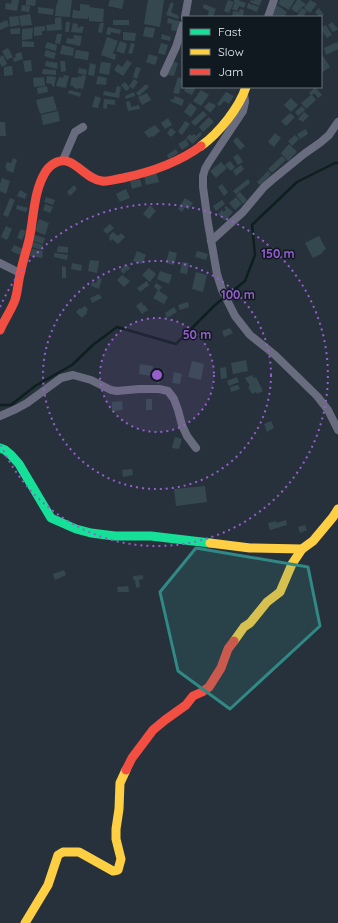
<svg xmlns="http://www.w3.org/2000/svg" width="338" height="923" viewBox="0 0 338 923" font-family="Quicksand,sans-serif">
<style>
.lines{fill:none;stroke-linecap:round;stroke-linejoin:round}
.stream{stroke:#0d1f1e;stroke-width:2.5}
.building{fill:#354850}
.street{stroke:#696c7e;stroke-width:8}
.fast{stroke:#16e098;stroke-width:9}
.slow{stroke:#ffcf43;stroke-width:9}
.jam{stroke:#f24e42;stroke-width:9}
.marked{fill:#308984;fill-opacity:0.2;stroke:#308984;stroke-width:3;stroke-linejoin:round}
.ring{fill:none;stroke:#975ecf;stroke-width:2;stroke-dasharray:2 4}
.centre{fill:#975ecf;stroke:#101820;stroke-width:2}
.ring-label{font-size:12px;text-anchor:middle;font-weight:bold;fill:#975ecf;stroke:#101820;stroke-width:3;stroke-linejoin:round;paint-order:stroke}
</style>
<rect width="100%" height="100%" fill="#27313b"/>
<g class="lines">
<!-- stream -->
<path class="stream" d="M0,405H11L35,386L72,365L94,344L117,327L176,344L215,305L245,281L255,255L252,225L297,182L335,163H338"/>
</g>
<!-- building -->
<g class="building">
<path d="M12,0H19L17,11L5,9L6,3L11,4Z"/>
<path d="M26,0H36L35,6L26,5Z"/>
<path d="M58,0H72L70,17L55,16L56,5H57Z"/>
<path d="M110,0H124L122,9L108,6Z"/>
<path d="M148,0H164L160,27L144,24Z"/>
<path d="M228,0L234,2L229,13L224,11Z"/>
<path d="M234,0H238L246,3L244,8L239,6L237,11L232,9L235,2H234Z"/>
<path d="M251,0L254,1V0H262L259,6L250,2Z"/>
<path d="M280,0H295L290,8L288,7L290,9L289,10L278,4Z"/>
<path d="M297,0H300L306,4L304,7L303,6L297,13L291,9Z"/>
<path d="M310,0L317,4L310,13L304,8Z"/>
<path d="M171,2L174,4L171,12L179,16L178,19L166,15Z"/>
<path d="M248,3L259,7L257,12L247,8Z"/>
<path d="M80,4L90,5L89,7L104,9L103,22L89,21V15L88,19L72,18L73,10L80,11Z"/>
<path d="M204,4L216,9L213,17H207L209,11L203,8Z"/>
<path d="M22,5L30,6L29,12L21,11Z"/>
<path d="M277,5L287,12L284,17H274L271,15Z"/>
<path d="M38,7L54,9L53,15L38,13Z"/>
<path d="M302,8L307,11L303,17H296Z"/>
<path d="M319,8L324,15L321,17H319L315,12Z"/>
<path d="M240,9L244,10L243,17L232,16L233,11L239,12Z"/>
<path d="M30,14L32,25L21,26L19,16Z"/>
<path d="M18,16L20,25L10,27L9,17Z"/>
<path d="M61,17L62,30L47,31L46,25L55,24V18Z"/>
<path d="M168,18L182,22L180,32L171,30L172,24L167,23Z"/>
<path d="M7,20L9,26L0,30V23Z"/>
<rect x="113" y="20" width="16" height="5"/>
<path d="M66,22H70L69,32H65Z"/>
<path d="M332,22L338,29L333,32L328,25Z"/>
<path d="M73,23L78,24L77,27L80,28V26L84,27L82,33L71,32Z"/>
<path d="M100,23H104L102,33L98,32Z"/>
<path d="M326,25L332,35L327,38L323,32L321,33V28Z"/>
<path d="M45,26V31H42V35L34,36V27Z"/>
<path d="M108,27L121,30L120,34L111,32L110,35L106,34Z"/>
<path d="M145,27L155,28L153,38L143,36Z"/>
<path d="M20,28V34H11L10,29Z"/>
<path d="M33,28L32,39L22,40V29Z"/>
<path d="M123,32L136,33L135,41L123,40Z"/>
<path d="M57,34H62L60,44L55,43Z"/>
<path d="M162,34L171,37L170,41L161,39Z"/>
<path d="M74,35L82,36L80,46L66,43L67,38L73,39Z"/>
<path d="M107,37L118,41L113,54H116L115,60L101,55Z"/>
<path d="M22,41L34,42V47H22Z"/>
<path d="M120,41L127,44L124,54L116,51Z"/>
<path d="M47,42L57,45L56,51L45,48Z"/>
<path d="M337,42L338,45V49L326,55L324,48Z"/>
<path d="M131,43L135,44L132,54L128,53Z"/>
<path d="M161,43L168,45L165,55L158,53Z"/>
<path d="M62,45L74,48L73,56L60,54Z"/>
<path d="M8,48L13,57L7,60L2,51Z"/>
<path d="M46,50L56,53L54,59L44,56Z"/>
<path d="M76,50L89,52L88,60L74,58Z"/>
<path d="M21,52L23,59L14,62L13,58L16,57L15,54Z"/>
<path d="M149,54L158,57L155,65L146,62Z"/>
<path d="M3,55L7,64L2,67L0,63V57Z"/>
<path d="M323,56L330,67L321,73V57Z"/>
<path d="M31,60L32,71L25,72L23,61Z"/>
<path d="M127,60L132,63L123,76L114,70L118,64L122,67Z"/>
<path d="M46,61L58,63L57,69L45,66Z"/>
<path d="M60,61H65L66,71L61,72Z"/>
<path d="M172,61L178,63L174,76L168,75Z"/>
<path d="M101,62L111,63L109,75L99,73Z"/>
<path d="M90,63L96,65L94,76L88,75Z"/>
<path d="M12,66L13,75L4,76V67Z"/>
<path d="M136,67L141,68L137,79L133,77Z"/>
<path d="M79,68L87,70L86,75L78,73Z"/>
<path d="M43,69L56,70V75L42,74Z"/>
<path d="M64,75L69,76L66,88L56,86L59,77L63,78Z"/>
<path d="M82,75L86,76L83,89L78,88V89L74,88V87L70,85L72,77L75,78V77L78,78V76L81,77Z"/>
<path d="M47,76L56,77L54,87L52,86V84L46,83Z"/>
<path d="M98,76L107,78L106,85L96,84Z"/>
<path d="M44,77L45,86L34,87L33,78Z"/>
<path d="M178,77L183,79L179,94L173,93Z"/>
<path d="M134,79L138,82L133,89L129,86Z"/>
<path d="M125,82L130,88L126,91L121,85Z"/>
<path d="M146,84L149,87L139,96L136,93Z"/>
<path d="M47,86L48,92L38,94L37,88Z"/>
<path d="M117,86L121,87L119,98L103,95L104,91L115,93Z"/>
<path d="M186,87H196L192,95L184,91Z"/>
<path d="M315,87L322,95L318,98L314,93L312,95L316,100L306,109L301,103L311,95L309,93Z"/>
<path d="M69,90L81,93L80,97L68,93Z"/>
<path d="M201,90L209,95L201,106L193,101Z"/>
<path d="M134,92L135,96L126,99L125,96Z"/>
<path d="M226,92L234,96L229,104L224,101L220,106L217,104Z"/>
<path d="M147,93L151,100L142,105L138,97Z"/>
<path d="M53,96L57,110L40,114L36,100Z"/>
<path d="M95,96L101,98L98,108L92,107Z"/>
<path d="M175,96L184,100L182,106L170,101L171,99L173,100Z"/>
<path d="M291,98L298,105L291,112L284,105Z"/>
<path d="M104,99L115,100V105L107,104V109L103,108Z"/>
<path d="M130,101L131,107L139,105L140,109L128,111L126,102Z"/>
<path d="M209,102L212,104L213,103L216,106L210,113L204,107Z"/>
<path d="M190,103L197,108L191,117L184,112Z"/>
<path d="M302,106L305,110L298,116L295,112Z"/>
<path d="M58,111L60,121L43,125L41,115Z"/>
<path d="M203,111L207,115L195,126L191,122Z"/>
<path d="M304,112L309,116L303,122L298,119Z"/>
<path d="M290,113L295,117L286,126L281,121Z"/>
<path d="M209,117L214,122L203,132L199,127Z"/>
<path d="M168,118L172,125L165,129L161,123Z"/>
<path d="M185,121L190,124L182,135L178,132Z"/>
<path d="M0,122H5L6,136H0Z"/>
<path d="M155,125L160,131L153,137L152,136L149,138L144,132Z"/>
<path d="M171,128L176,132L171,137L167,133Z"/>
<path d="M306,129L308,134L300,139L297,134Z"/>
<path d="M200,132L202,134L193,144L186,138L190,134L192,136L194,134L196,136Z"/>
<path d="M275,133L281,138L274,147L268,142Z"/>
<path d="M295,135L299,139L292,146L288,141Z"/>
<path d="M237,137L245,146L240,150L233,141Z"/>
<path d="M186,139L189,145L182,150L178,144Z"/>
<path d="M289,144L297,152L288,161L281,153Z"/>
<path d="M176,149L178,153L169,159L167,155Z"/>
<path d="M238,154L243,162L238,165L233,157Z"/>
<path d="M282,156L286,160L272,173L268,169Z"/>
<path d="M13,158L17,160L13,173L6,170L7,168L5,167L7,162L11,163Z"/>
<path d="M230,161L235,167L231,171L225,165Z"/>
<path d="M221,162L227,168L216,178L210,171Z"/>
<path d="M241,165L244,169L236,176L233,171Z"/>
<path d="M268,171L271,174L260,185L257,182Z"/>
<path d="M156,172L159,182L146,185L144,176Z"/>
<path d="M2,178L10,181L6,194L0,191V184Z"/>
<path d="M140,179L142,186L132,189L130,181Z"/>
<path d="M248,179L250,183L236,194L233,191Z"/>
<path d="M222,184L228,192L224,196L218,187Z"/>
<path d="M74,185L77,189L70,196L67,192Z"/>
<path d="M126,189L130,198L120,202L116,194Z"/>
<path d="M20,190L27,194L25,199L17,196Z"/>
<path d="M240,192L247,200L243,204L236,195Z"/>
<path d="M46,197L55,200L53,205L44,202Z"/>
<path d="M236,197L242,204L235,210L229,203Z"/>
<path d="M10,198L15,200L8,217L3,215Z"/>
<path d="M185,198L193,203L188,210L185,207L182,212L178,209Z"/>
<path d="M222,200L225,204L216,211L213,206Z"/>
<path d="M45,204L53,207L50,213L43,210Z"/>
<path d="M17,205L28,208L26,212L16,209Z"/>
<path d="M150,205L156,211L149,219L143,214Z"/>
<path d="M226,206L233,212L225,221L218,214L222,210L224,212L226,209L224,208Z"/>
<path d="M39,219L49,223L45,235L35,231Z"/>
<path d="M110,224L114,228L107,234L103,230Z"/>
<path d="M6,226L12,229L7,240L1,237Z"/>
<path d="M21,229L26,231L22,240L17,238Z"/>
<path d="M113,232L118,236L121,233L125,237L118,244L112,239L111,241L109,239L110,237L109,236Z"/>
<path d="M35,235L45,238L43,244L33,241Z"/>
<path d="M319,236L326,249L322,252L323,253L313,258L305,243Z"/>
<path d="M33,242L43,245L42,250L32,247Z"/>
<path d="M14,245L23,249L20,255L11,251Z"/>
<path d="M58,246L68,247V253L57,252Z"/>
<path d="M32,249L43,251L42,258L30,256Z"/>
<path d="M137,251L146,255L142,264L133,261Z"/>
<path d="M169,251L177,253L174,265L166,263Z"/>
<path d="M197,251L208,254L206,260L195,257Z"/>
<path d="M54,253L68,255L67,260L54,257Z"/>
<path d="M90,260L99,261L97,273L88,271Z"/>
<path d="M182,262L189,263L187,274L180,273Z"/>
<path d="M72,263L82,265L81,271L71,269Z"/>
<path d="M126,264L130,268L127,271L125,270L126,271L124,274L120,270Z"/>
<path d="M62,266L66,267V278H62Z"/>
<path d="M149,268L156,274L150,282L142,275Z"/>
<path d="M160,271L172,275L169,284L157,279Z"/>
<path d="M196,272L207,275L203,292L192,289Z"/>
<path d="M122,275L130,281L124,287L117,280Z"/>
<path d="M98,278L102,279L99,289L91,286L92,282L96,283Z"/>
<path d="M147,281L149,285L140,292L137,288Z"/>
<path d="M156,283L162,287L159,291L168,297L164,304L153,298L158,290L154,287Z"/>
<path d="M99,294L102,298L92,303L90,298Z"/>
<path d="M141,302L144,306L145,305L148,310L142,314L136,306Z"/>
<path d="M188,302L189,307L180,310L178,305Z"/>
<path d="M85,306L88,310L86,312L87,313L82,318L76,312L80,308L81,309Z"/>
<path d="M174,307L177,312L167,318L165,313Z"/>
<path d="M230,328L233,333L224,337L222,331Z"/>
<path d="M246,360L248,371L233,374L231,363Z"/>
<path d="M192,361L204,364L201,380L188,377Z"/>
<path d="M140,364L153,366L152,376L139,374Z"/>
<path d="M226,367L227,378L221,379L220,368Z"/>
<path d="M157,368L165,372L159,384L152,381Z"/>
<path d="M174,372L182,374L180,384L172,383Z"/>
<path d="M252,375L254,378L256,377L263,391L257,394L256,392L252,394L248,387L250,386L245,378Z"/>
<path d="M237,377L239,382L229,386L227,381Z"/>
<path d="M238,385L240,389L231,392L230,387Z"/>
<rect x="146" y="399" width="6" height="11"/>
<path d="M122,401L123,410L112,411V402Z"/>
<path d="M271,421L274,428L267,432L264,424Z"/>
<path d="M175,437L182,439L179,449L172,448Z"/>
<path d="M132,469L133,475L123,477L122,470Z"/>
<path d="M205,486L207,502L176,506L174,489Z"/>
<path d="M286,520L287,525L270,530L268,523L276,521V523Z"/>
<path d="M305,525L307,530L300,533L298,527Z"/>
<path d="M64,570L66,575L55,580L53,574Z"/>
<path d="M143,575V579L139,580L140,587L136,588L135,580H133V576Z"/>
<path d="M128,586L129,592H118L117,587Z"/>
</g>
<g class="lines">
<!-- street -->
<g class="street">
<path d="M185,17L188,0"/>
<path d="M268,17L274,0"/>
<path d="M164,73L176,47L183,25"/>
<path d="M244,93L245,102L243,111L209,162L205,169L203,176V187L208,223L217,274L222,290L235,316L250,335L275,355L317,396L328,410L338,430"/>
<path d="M63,160L75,132L83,127"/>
<path d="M211,241L243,212L264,187L272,180L304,154L321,142L329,135L338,122"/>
<path d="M0,263L20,273"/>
<path d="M0,416L16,409L27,403L61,378L73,375L91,380L111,390L117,391L139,389H159L168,391L174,399L178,410L182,425L187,436L196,448"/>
</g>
<!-- fast -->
<path class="fast" d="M0,448L5,450L11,455L19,464L51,518L76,529L91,533L115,536H151L210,543"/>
<!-- slow -->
<g class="slow">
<path d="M201,146C219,133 239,108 246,87"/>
<path d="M210,543L250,548L302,549L313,541L333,517L338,509"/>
<path d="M234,641L244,627L250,623L267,602L280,592L292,564L302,549"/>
<path d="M25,923L48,885L58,855L63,852H79L113,871L118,870L121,859L116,839V829L119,809L120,783L126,770"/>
</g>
<!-- jam -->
<g class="jam">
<path d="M0,330C4,320 11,311 15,300C18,291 18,280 21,271C23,259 28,247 30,235C34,214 34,190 46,171C49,167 52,164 57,162C74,155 84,179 102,181C109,182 116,179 123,178C151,172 178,163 201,146"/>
<path d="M126,770L132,758L153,730L165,720L186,705L193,696L202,692L209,687L221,668L228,649L234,641"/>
</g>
</g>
<!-- marked area -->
<path class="marked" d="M196,548L308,567L320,626L230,709L178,671L160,592Z"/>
<!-- distance rings -->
<circle cx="157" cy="375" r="57" fill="#975ecf" fill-opacity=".12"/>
<g class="ring">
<circle cx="157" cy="375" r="57"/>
<circle cx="157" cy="375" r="114"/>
<path d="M0 307A171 171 0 1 1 0 443"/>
</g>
<circle cx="157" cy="375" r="6" class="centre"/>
<g class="ring-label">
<text x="278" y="258">150 m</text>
<text x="238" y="299">100 m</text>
<text x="197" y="339">50 m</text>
</g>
<!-- legend -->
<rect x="182" y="16" width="140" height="72" fill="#101820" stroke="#687079"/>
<rect x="190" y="29" width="20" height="6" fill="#16e098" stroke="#687079"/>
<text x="218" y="36" font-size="12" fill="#ebf5fe">Fast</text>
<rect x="190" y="49" width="20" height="6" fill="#ffcf43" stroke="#687079"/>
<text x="218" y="56" font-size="12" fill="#ebf5fe">Slow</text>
<rect x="190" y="69" width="20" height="6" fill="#f24e42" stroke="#687079"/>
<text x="218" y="76" font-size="12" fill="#ebf5fe">Jam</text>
</svg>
